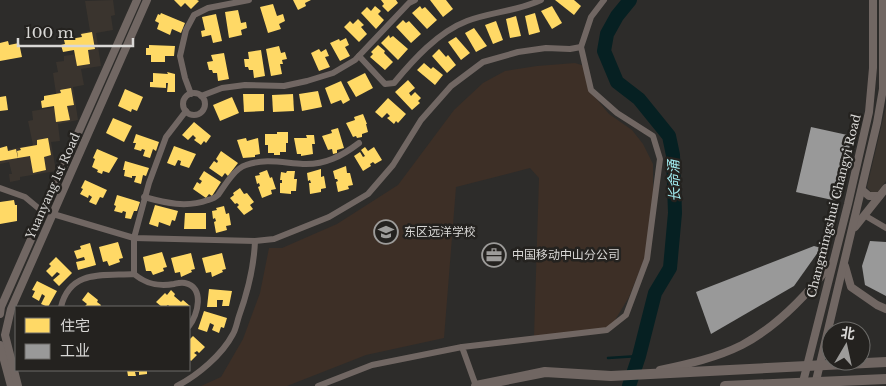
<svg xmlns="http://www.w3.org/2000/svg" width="886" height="386" viewBox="0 0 886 386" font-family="'Libre Baskerville','Noto Sans SC',serif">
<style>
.built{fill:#3a342e}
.education{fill:#3d2f26}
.homes{fill:#ffd966}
.industry{fill:#999}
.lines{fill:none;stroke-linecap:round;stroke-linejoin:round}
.stream{stroke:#062022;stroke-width:2.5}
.river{stroke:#062022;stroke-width:14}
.minor{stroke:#716763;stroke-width:6}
.tertiary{stroke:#716763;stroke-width:8}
.trunk{stroke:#706662;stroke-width:10}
.labels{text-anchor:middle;stroke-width:5;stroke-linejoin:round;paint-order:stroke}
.street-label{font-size:12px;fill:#d9d8d6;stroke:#24221f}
.poi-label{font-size:12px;fill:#d9d8d6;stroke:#24221f;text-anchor:start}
.water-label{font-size:14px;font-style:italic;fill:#a0eaee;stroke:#24221f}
</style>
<rect width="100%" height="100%" fill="#2d2c2a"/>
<!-- built -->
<g class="built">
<path d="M113,0L115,15L111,16L113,30L96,33L101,66L81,69L84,85L73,87L78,120L58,124L60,141L51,142L56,171L20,177V180L10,182L9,174H12L9,162L0,164V151L33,145L28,121L33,120L32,111L58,107L53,73L58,72L56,62L64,61V56L83,53L80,33L90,31L85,1Z"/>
<path d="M886,107V181L877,193L871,192L867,187Z"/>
</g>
<!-- education -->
<path class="education" d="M575,63L585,66L594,96L609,114L632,130L643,144L653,164V215L645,257L629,297L609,330L534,337L539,178L530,168L456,187L444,338L366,355L287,386H201L221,377L243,339L260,293L269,248H282L337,224L398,185L454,110L483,83L505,71L537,66Z"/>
<!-- homes -->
<g class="homes">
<path d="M174,0H197L199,1L191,9L185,3L181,7Z"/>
<path d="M293,0H311L305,3L306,6L298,10Z"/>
<path d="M381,0H396L398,3L388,12L382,6L384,4Z"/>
<path d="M430,0H446L453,9L443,17Z"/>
<path d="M555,0H574L581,6L574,15Z"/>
<path d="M273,4L277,16L283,14L285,21L279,24L281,29L268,33L260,7Z"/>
<path d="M375,6L381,11L378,14L384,20L376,29L361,13L367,7L371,11Z"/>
<path d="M420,6L422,9L425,7L437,20L427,29L412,13Z"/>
<path d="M552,6L562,23L552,29L541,11Z"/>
<path d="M238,10L241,23L246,22L247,28L241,30L242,35L229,38L225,12Z"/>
<path d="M161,13L185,23L181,33L172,29L170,35L157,29L159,23L155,21L158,14L160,15Z"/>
<path d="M535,13L540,32L529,35L525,16Z"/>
<path d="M216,14L222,41L213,43L211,35L202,37L201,31L205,30L202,17Z"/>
<path d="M516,16L521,36L510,38L506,19Z"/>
<path d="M358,19L364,25L361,27L367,34L359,42L344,27L350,21L353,24Z"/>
<path d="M403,20L406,23L409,21L421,34L411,43L396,27Z"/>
<path d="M496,21L503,40L493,44L485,25Z"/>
<path d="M474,28L487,46L476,52L465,33Z"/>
<path d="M92,32L95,49L88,50L90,64L77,66L74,50L63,52L61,45L65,44L64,40L82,37L81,34Z"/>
<path d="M389,35L390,38L393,36L408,49L398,60L381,43Z"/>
<path d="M456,37L470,53L461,60L448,42Z"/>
<path d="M346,38L349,45L345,47L350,56L340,61L330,43L339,39L340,41Z"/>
<path d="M8,41L9,45L19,43L22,57L0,61V43Z"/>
<path d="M149,45L175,46L174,56H165V62H151V55H146V48H149Z"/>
<path d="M378,45L385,51L384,53L393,62L385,70L370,57L373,54L371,52Z"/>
<path d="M279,46L281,53L285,52L287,59L282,60L283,64H280L282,74L271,76L266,49Z"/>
<path d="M319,49L321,52L326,49L329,56L325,57L330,67L319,71L311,53Z"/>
<path d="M439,49L446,57L448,55L456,65L447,73L432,56Z"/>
<path d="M261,50L265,76L254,78L253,70H249L248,67H245L244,59H249L248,52Z"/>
<path d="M224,53L229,79L218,81L217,73H213L212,70H209L207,62L213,61L211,55Z"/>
<path d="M424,63L431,69L433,67L443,75L435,85L417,70Z"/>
<path d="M167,72L175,74V92H167L168,83H166V88L150,87V82H153V73L168,74Z"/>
<path d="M365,73L373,88L356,97L347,82Z"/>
<path d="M408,80L415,88L409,93L411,96L415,92L421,98L418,101L420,103L412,110L395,92Z"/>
<path d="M341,81L350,100L343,104L341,100L331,104L325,88Z"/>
<path d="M71,88L74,105L67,106L70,120L56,122L54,106L42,108L41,101L44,100V96L61,93L60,90Z"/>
<path d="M125,89L143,97L137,111L132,109L131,112L118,106Z"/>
<path d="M318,91L322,107L302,111L299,94Z"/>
<path d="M243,94H264V111L244,112Z"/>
<path d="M293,94L294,111L273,112L272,95Z"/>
<path d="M6,96L8,110L0,111V97Z"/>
<path d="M232,97L239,113L220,121L213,105Z"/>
<path d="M388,98L406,114L398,123L396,121L394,124L387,118L390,116L387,113L382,118L375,112Z"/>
<path d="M363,114L367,124H366L368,132L362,134V137L357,138L356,136L353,137L346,123L355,120L354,117Z"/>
<path d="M113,118L132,126L124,142L106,133Z"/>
<path d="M194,122L211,136L206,143L204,141L201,145L194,140L196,138L193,135L188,140L182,135Z"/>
<path d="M338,128L344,148L337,150V153L333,154L332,149L328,150L322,136L332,133L331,130Z"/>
<path d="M277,132H288V143H286V152H280V155H274V153H268V145H265V134H277Z"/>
<path d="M136,134L159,142L156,151L153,149L150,158L143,156L145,150L142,149L141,151L134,149L136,143H133Z"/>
<path d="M306,135H314L315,144H312L313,154L301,156V154H297L294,138H307Z"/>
<path d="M48,138L51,155L44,157L46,170L33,173L30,156L18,158L17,151L21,150L20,148L37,145V140Z"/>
<path d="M246,138L247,141L258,138L260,154L255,155V157L243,158L237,140Z"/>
<path d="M7,146L8,151L16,149L18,158L0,161V148Z"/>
<path d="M174,146L196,154L189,168L180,165L181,161L178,160L175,166L167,163Z"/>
<path d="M365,147L368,151L374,147L382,160L375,164L373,162L370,164L371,166L363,171L354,156L360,152L363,157L365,156L361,150Z"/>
<path d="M97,149L118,158L109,173L103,171L102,174L97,172L98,170L92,167L95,159L93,158Z"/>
<path d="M221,151L238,163L228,176L225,173L222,177L209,168L214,161L217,163L218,161L216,159Z"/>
<path d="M125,161L149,168L146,176L143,175L141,184L134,182L136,176H132V178L124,176L125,170H123Z"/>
<path d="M346,166L347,173H350L353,185L348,186L349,189L338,192L336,182L338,181L337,179H335L333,171Z"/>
<path d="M321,169V177L324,176L326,188L321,189V192L310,194L309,183H311L310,180L308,181L307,173Z"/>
<path d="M267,170L270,178L272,177L276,189L271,190L272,194L262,198L258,187L260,186L259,183L257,184L255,176L260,175L259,173Z"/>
<path d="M204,171L221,182L212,196L209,194L206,198L193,189L197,182L200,184L202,181L199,179Z"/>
<path d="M287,171H295L294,179H297L296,191H291V194L280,193V183H282V180H280L281,172L286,173Z"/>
<path d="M85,180L107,190L103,198L100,197L96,205L89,202L92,197L89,195L88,198L80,194L83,189L81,188Z"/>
<path d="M240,188L244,194L247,193L254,202L250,205L253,209L244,215L237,207L239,205L237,203L235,204L230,198L234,195L233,193Z"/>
<path d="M117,195L140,202L137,211H134L131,219L125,218L126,212L123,211L122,213L114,211L116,206L114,205Z"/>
<path d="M14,200L15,205H17V221L0,224V202Z"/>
<path d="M155,205L178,211L175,221L172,220L170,226L159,222L158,227L149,224Z"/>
<path d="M224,206L226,214L229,213L231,225L226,226L227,230L216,233L214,222L216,221L215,218L213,219L212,211L217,210L216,208Z"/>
<path d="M185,213H206V229H184Z"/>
<path d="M118,242L123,258L119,259L120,262L109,266L107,261L103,262L99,247Z"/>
<path d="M90,243L96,265L78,270L76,262L85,260L84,257L77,259L74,251L81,249L80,246Z"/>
<path d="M162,252L167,267L163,268L164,271L153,275L151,271H146L143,257Z"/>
<path d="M191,253L195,269L191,270L192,272L181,277L180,272L175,273L171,258Z"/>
<path d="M222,253L226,269L222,270L223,272L212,277L211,272L206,273L202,258Z"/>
<path d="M56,257L72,273L59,286L53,280L60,274L57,272L52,277L46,271L51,266L49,264Z"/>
<path d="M37,281L57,291L48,307L41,304L45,296L42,294L39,301L32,297L35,291L32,290Z"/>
<path d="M209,289L232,291L229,306H222L223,300H217V307H207Z"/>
<path d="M171,290L175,294L174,296L181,302L183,300L190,306L189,307H170L168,305L165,307H162L156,302L165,293L167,295Z"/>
<path d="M88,292L98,300L97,302L101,305L100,307H84L87,304L82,300Z"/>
<path d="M204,311L227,318L224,328L221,327L219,333L212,330L214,325L210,323L207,332L198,329Z"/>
<path d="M193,336L205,347L199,353L197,351L194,353L197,355L191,361L189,359V340Z"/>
<path d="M127,370H147V374L139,375V372H135L136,376H128Z"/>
</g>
<!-- industry -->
<g class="industry">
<path d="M811,127L852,136L837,201L796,192Z"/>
<path d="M870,241L886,242V296L865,285L862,266Z"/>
<path d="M814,246L821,248L794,286L711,334L696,292Z"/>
</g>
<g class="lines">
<!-- stream -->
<path class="stream" d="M608,358L639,356"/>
<!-- river -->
<path class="river" d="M629,386L639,356L655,293L670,268L675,213L673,155L669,136L639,99L617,82L604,51L607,34L617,16L630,0"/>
<!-- minor -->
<g class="minor">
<path d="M359,56L385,84L394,83C413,60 438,32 467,21C491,12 518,11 541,0"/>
<circle cx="194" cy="104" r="11"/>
<path d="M191,94L185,78L180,56L186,30L194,15L208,8L249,0"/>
<path d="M201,96L222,88L245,85L284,86L307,81L333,73L355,60L409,3L415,0"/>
<path d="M0,188L25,197L43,212"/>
<path d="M144,197C166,203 186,208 208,200C212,199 215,198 218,195C225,185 234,169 246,165C265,158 284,163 303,164C325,165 342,156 359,143"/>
<path d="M53,214L134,238L255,241"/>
<path d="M864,215L886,228"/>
<path d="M134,274V238L149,183L166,137L186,111"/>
<path d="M61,307C70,269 104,276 134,274C146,284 158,287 174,284C178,283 181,282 185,283C205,287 198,315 189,326"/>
<path d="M177,386C198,375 222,355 233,334C236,329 237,322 239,316C248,291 254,267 255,241L274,239L329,217L368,194L393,165L421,120L451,86L483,62L518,52L546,48L570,49L581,47"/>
<path d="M318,386L372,365L462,347"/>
<path d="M476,386L462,347L607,330L626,315L647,259L660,159L653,136L617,113L591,90L581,47L591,17L604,0"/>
</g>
<!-- tertiary -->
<g class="tertiary">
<path d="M862,190L869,196H879"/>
<path d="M855,227L886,188"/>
<path d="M845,266L851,287L877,305L886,309"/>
<path d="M0,314L1,307L137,0"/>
<path d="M0,345L11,386"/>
<path d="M660,370C688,364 716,358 742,345C778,326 806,296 830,265"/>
<path d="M815,385L877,123L883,89V0"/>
<path d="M18,386L5,335L11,309L147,0"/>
<path d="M802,386L848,204L869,112L873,68V0"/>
</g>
<!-- trunk -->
<g class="trunk">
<path d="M476,386L545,372L611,376L886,362"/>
<path d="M725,386L886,379"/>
</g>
</g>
<!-- icons -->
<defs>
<g id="school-ring" transform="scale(1.25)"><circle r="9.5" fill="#24221f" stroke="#9d9c9a" stroke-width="1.5"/><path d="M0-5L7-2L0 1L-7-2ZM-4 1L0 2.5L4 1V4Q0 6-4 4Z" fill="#9d9c9a"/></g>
<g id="office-ring" transform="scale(1.25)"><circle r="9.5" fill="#24221f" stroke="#9d9c9a" stroke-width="1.5"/><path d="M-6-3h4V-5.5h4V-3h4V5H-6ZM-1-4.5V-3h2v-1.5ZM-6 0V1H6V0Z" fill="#9d9c9a"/></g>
</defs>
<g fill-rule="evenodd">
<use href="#school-ring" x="386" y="232"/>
<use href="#office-ring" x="494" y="255"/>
</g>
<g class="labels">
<!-- street labels -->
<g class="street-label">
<text transform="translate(53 186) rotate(-66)" y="4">Yuanyang 1st Road</text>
<text transform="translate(834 206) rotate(-76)" y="4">Changmingshui Changyi Road</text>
</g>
<!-- poi labels -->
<g class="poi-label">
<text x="404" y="236">东区远洋学校</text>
<text x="512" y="259">中国移动中山分公司</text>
</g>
<!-- water labels -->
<g class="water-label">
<text transform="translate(674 181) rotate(-92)" y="5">长命涌</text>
</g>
</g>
<!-- legend -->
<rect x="15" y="306" width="175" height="65" fill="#24221f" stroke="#6c6b68"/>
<rect x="25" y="318" width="25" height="15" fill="#ffd966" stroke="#6c6b68"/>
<text x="60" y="331" font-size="15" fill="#d9d8d6">住宅</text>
<rect x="25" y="344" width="25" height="15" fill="#999999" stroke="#6c6b68"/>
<text x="60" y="356" font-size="15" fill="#d9d8d6">工业</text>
<!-- north arrow -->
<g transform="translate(846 346) rotate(9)"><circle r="24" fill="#24221f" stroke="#6c6b68"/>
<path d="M0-4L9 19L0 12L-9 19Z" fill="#9d9c9a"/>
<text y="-8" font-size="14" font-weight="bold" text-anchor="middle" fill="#d9d8d6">北</text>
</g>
<!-- scale -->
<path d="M18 38v8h115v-8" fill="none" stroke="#d9d8d6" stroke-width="2.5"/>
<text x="25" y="38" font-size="15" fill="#d9d8d6" stroke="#24221f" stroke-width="4" paint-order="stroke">100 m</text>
</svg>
